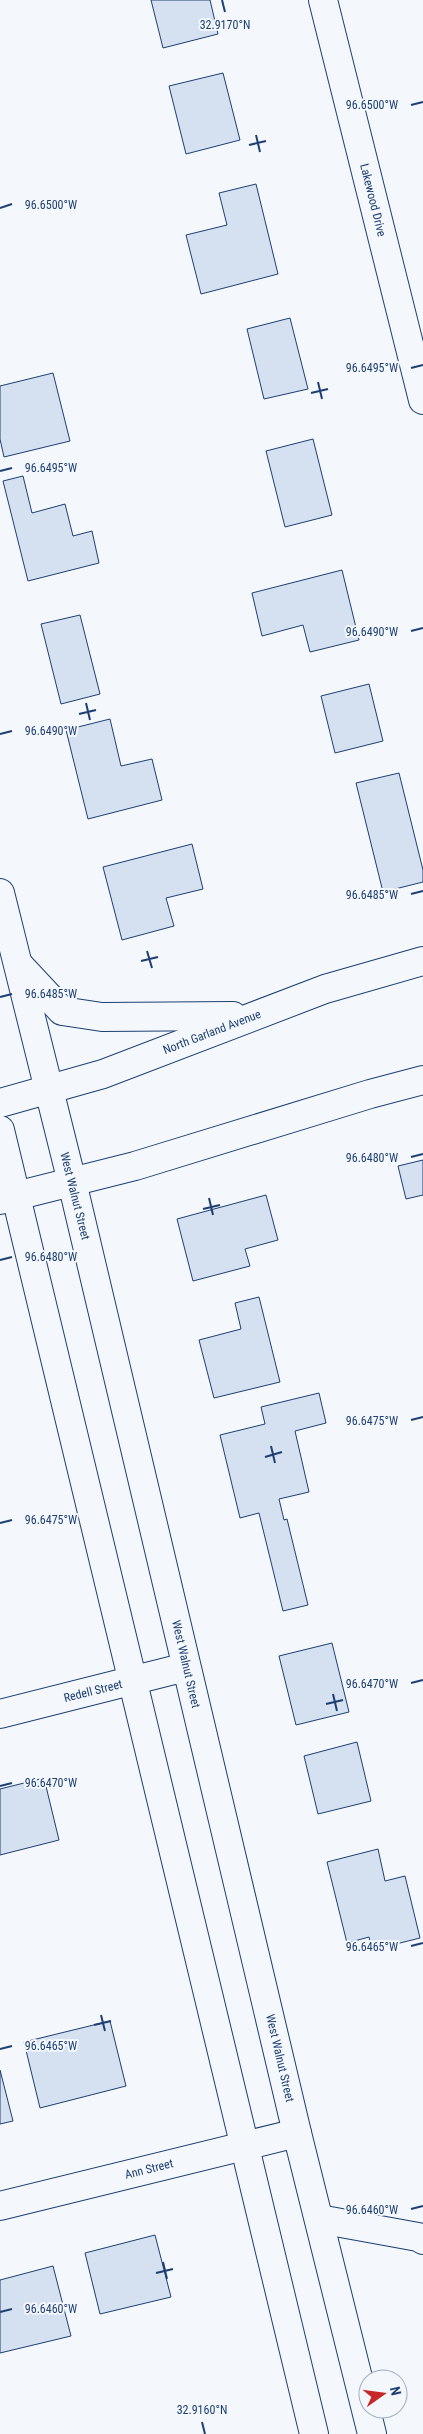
<svg xmlns="http://www.w3.org/2000/svg" width="423" height="2434" viewBox="0 0 423 2434" font-family="'Roboto Condensed',sans-serif">
<style>
.building{fill:#d5e0f0;stroke:#1d3f73}
.lines{fill:none;stroke-linecap:round;stroke-linejoin:round}
.minor-casing{stroke:#1d3f73;stroke-width:30}
.major-casing{stroke:#1d3f73;stroke-width:30}
.minor{stroke:#f4f7fb;stroke-width:28}
.major{stroke:#f4f7fb;stroke-width:28}
.ticks{fill:none;stroke:#1d3f73;stroke-width:2}
.labels{text-anchor:middle;stroke-width:4;stroke-linejoin:round;paint-order:stroke}
.street-label{font-size:12px;fill:#1d3f73;stroke:#f4f7fb}
.ticks-label{font-size:12px;text-anchor:middle;fill:#1d3f73;stroke:#f4f7fb;stroke-width:4;stroke-linejoin:round;paint-order:stroke}
</style>
<rect width="100%" height="100%" fill="#f4f7fb"/>
<!-- building -->
<g class="building">
<path d="M151,0H210L218,34L163,48Z"/>
<path d="M223,73L240,140L186,154L169,86Z"/>
<path d="M256,184L278,274L201,294L186,235L227,225L219,193Z"/>
<path d="M290,318L308,389L264,399L247,329Z"/>
<path d="M53,373L70,441L4,457L0,439V386Z"/>
<path d="M313,439L332,515L285,527L266,451Z"/>
<path d="M23,476L32,513L65,504L73,536L92,531L99,563L28,581L3,481Z"/>
<path d="M342,570L359,640L310,652L303,625L262,636L252,593Z"/>
<path d="M80,615L100,694L61,704L41,624Z"/>
<path d="M369,684L383,741L335,753L321,696Z"/>
<path d="M110,719L121,766L152,759L162,800L88,819L66,730Z"/>
<path d="M399,773L423,870V882L383,892L356,783Z"/>
<path d="M192,844L203,889L166,898L174,926L122,940L103,867Z"/>
<path d="M423,1160V1195L406,1199L398,1166Z"/>
<path d="M266,1195L278,1240L245,1249L250,1266L193,1281L177,1219Z"/>
<path d="M259,1297L280,1382L214,1398L199,1340L241,1329L235,1303Z"/>
<path d="M319,1393L326,1423L295,1431L309,1492L279,1499L284,1520L287,1519L308,1605L283,1611L259,1513L240,1518L220,1435L265,1424L261,1407Z"/>
<path d="M332,1643L349,1712L296,1725L279,1656Z"/>
<path d="M357,1742L371,1801L318,1814L304,1756Z"/>
<path d="M44,1778L59,1840L0,1855V1789Z"/>
<path d="M378,1849L385,1881L405,1876L420,1938L372,1950L369,1937L347,1943L327,1862Z"/>
<path d="M110,2021L126,2086L40,2108L24,2042Z"/>
<path d="M0,2070L13,2121L0,2124Z"/>
<path d="M155,2235L171,2297L100,2314L85,2253Z"/>
<path d="M53,2266L71,2336L0,2353V2280Z"/>
</g>
<g class="lines">
<!-- minor casing -->
<g class="minor-casing">
<g id="minor">
<path d="M323,0L423,400"/>
<path d="M0,1714L186,1667"/>
<path d="M0,2206L297,2133"/>
<path d="M319,2219L418,2237L423,2240"/>
</g>
</g>
<!-- major casing -->
<g class="major-casing">
<g id="major">
<path d="M0,893L72,1182L297,2133L372,2434"/>
<path d="M19,965L62,1011L102,1017L233,1016"/>
<path d="M0,1103L103,1074L325,989L423,961"/>
<path d="M0,1130L314,2434"/>
<path d="M0,1200L135,1166L370,1094L423,1080"/>
</g>
</g>
<!-- minor -->
<use href="#minor" class="minor"/>
<!-- major -->
<use href="#major" class="major"/>
</g>
<!-- ticks -->
<path class="ticks" d="M222,0L225,12M411,105L423,102M256,135L260,152M249,145L266,141M0,208L12,204M411,368L423,365M318,382L322,399M311,393L328,389M0,471L12,468M411,631L423,628M86,703L90,720M79,714L96,710M0,734L12,731M411,894L423,891M147,951L152,968M141,961L158,957M0,997L12,994M411,1157L423,1154M209,1198L213,1215M203,1209L220,1205M0,1260L12,1257M411,1420L423,1417M271,1446L275,1463M265,1457L282,1452M0,1523L12,1520M411,1683L423,1680M333,1694L337,1711M326,1704L343,1700M0,1786L12,1783M411,1946L423,1943M101,2015L105,2031M94,2025L111,2021M0,2049L12,2046M411,2209L423,2206M163,2262L167,2279M156,2273L173,2269M0,2312L12,2309M202,2422L205,2434"/>
<g class="labels">
<!-- street labels -->
<g class="street-label">
<text transform="translate(373 200) rotate(76)" y="4">Lakewood Drive</text>
<text transform="translate(212 1032) rotate(-21)" y="4">North Garland Avenue</text>
<text transform="translate(75 1196) rotate(76)" y="4">West Walnut Street</text>
<text transform="translate(186 1664) rotate(77)" y="4">West Walnut Street</text>
<text transform="translate(93 1691) rotate(-14)" y="4">Redell Street</text>
<text transform="translate(280 2058) rotate(77)" y="4">West Walnut Street</text>
<text transform="translate(149 2169) rotate(-14)" y="4">Ann Street</text>
</g>
</g>
<g class="ticks-label">
<text x="225" y="29">32.9170°N</text>
<text x="372" y="109">96.6500°W</text>
<text x="51" y="209">96.6500°W</text>
<text x="372" y="372">96.6495°W</text>
<text x="51" y="472">96.6495°W</text>
<text x="372" y="636">96.6490°W</text>
<text x="51" y="735">96.6490°W</text>
<text x="372" y="899">96.6485°W</text>
<text x="51" y="998">96.6485°W</text>
<text x="372" y="1162">96.6480°W</text>
<text x="51" y="1261">96.6480°W</text>
<text x="372" y="1425">96.6475°W</text>
<text x="51" y="1524">96.6475°W</text>
<text x="372" y="1688">96.6470°W</text>
<text x="51" y="1787">96.6470°W</text>
<text x="372" y="1951">96.6465°W</text>
<text x="51" y="2050">96.6465°W</text>
<text x="372" y="2214">96.6460°W</text>
<text x="51" y="2313">96.6460°W</text>
<text x="202" y="2414">32.9160°N</text>
</g>
<!-- north arrow -->
<g transform="translate(383 2394) rotate(76)"><circle r="24" fill="#f4f7fb" stroke="#9eadc5"/>
<path d="M0-4L9 19L0 12L-9 19Z" fill="#c62828"/>
<text y="-8" font-size="14" font-weight="bold" text-anchor="middle" fill="#1d3f73">N</text>
</g>
</svg>
